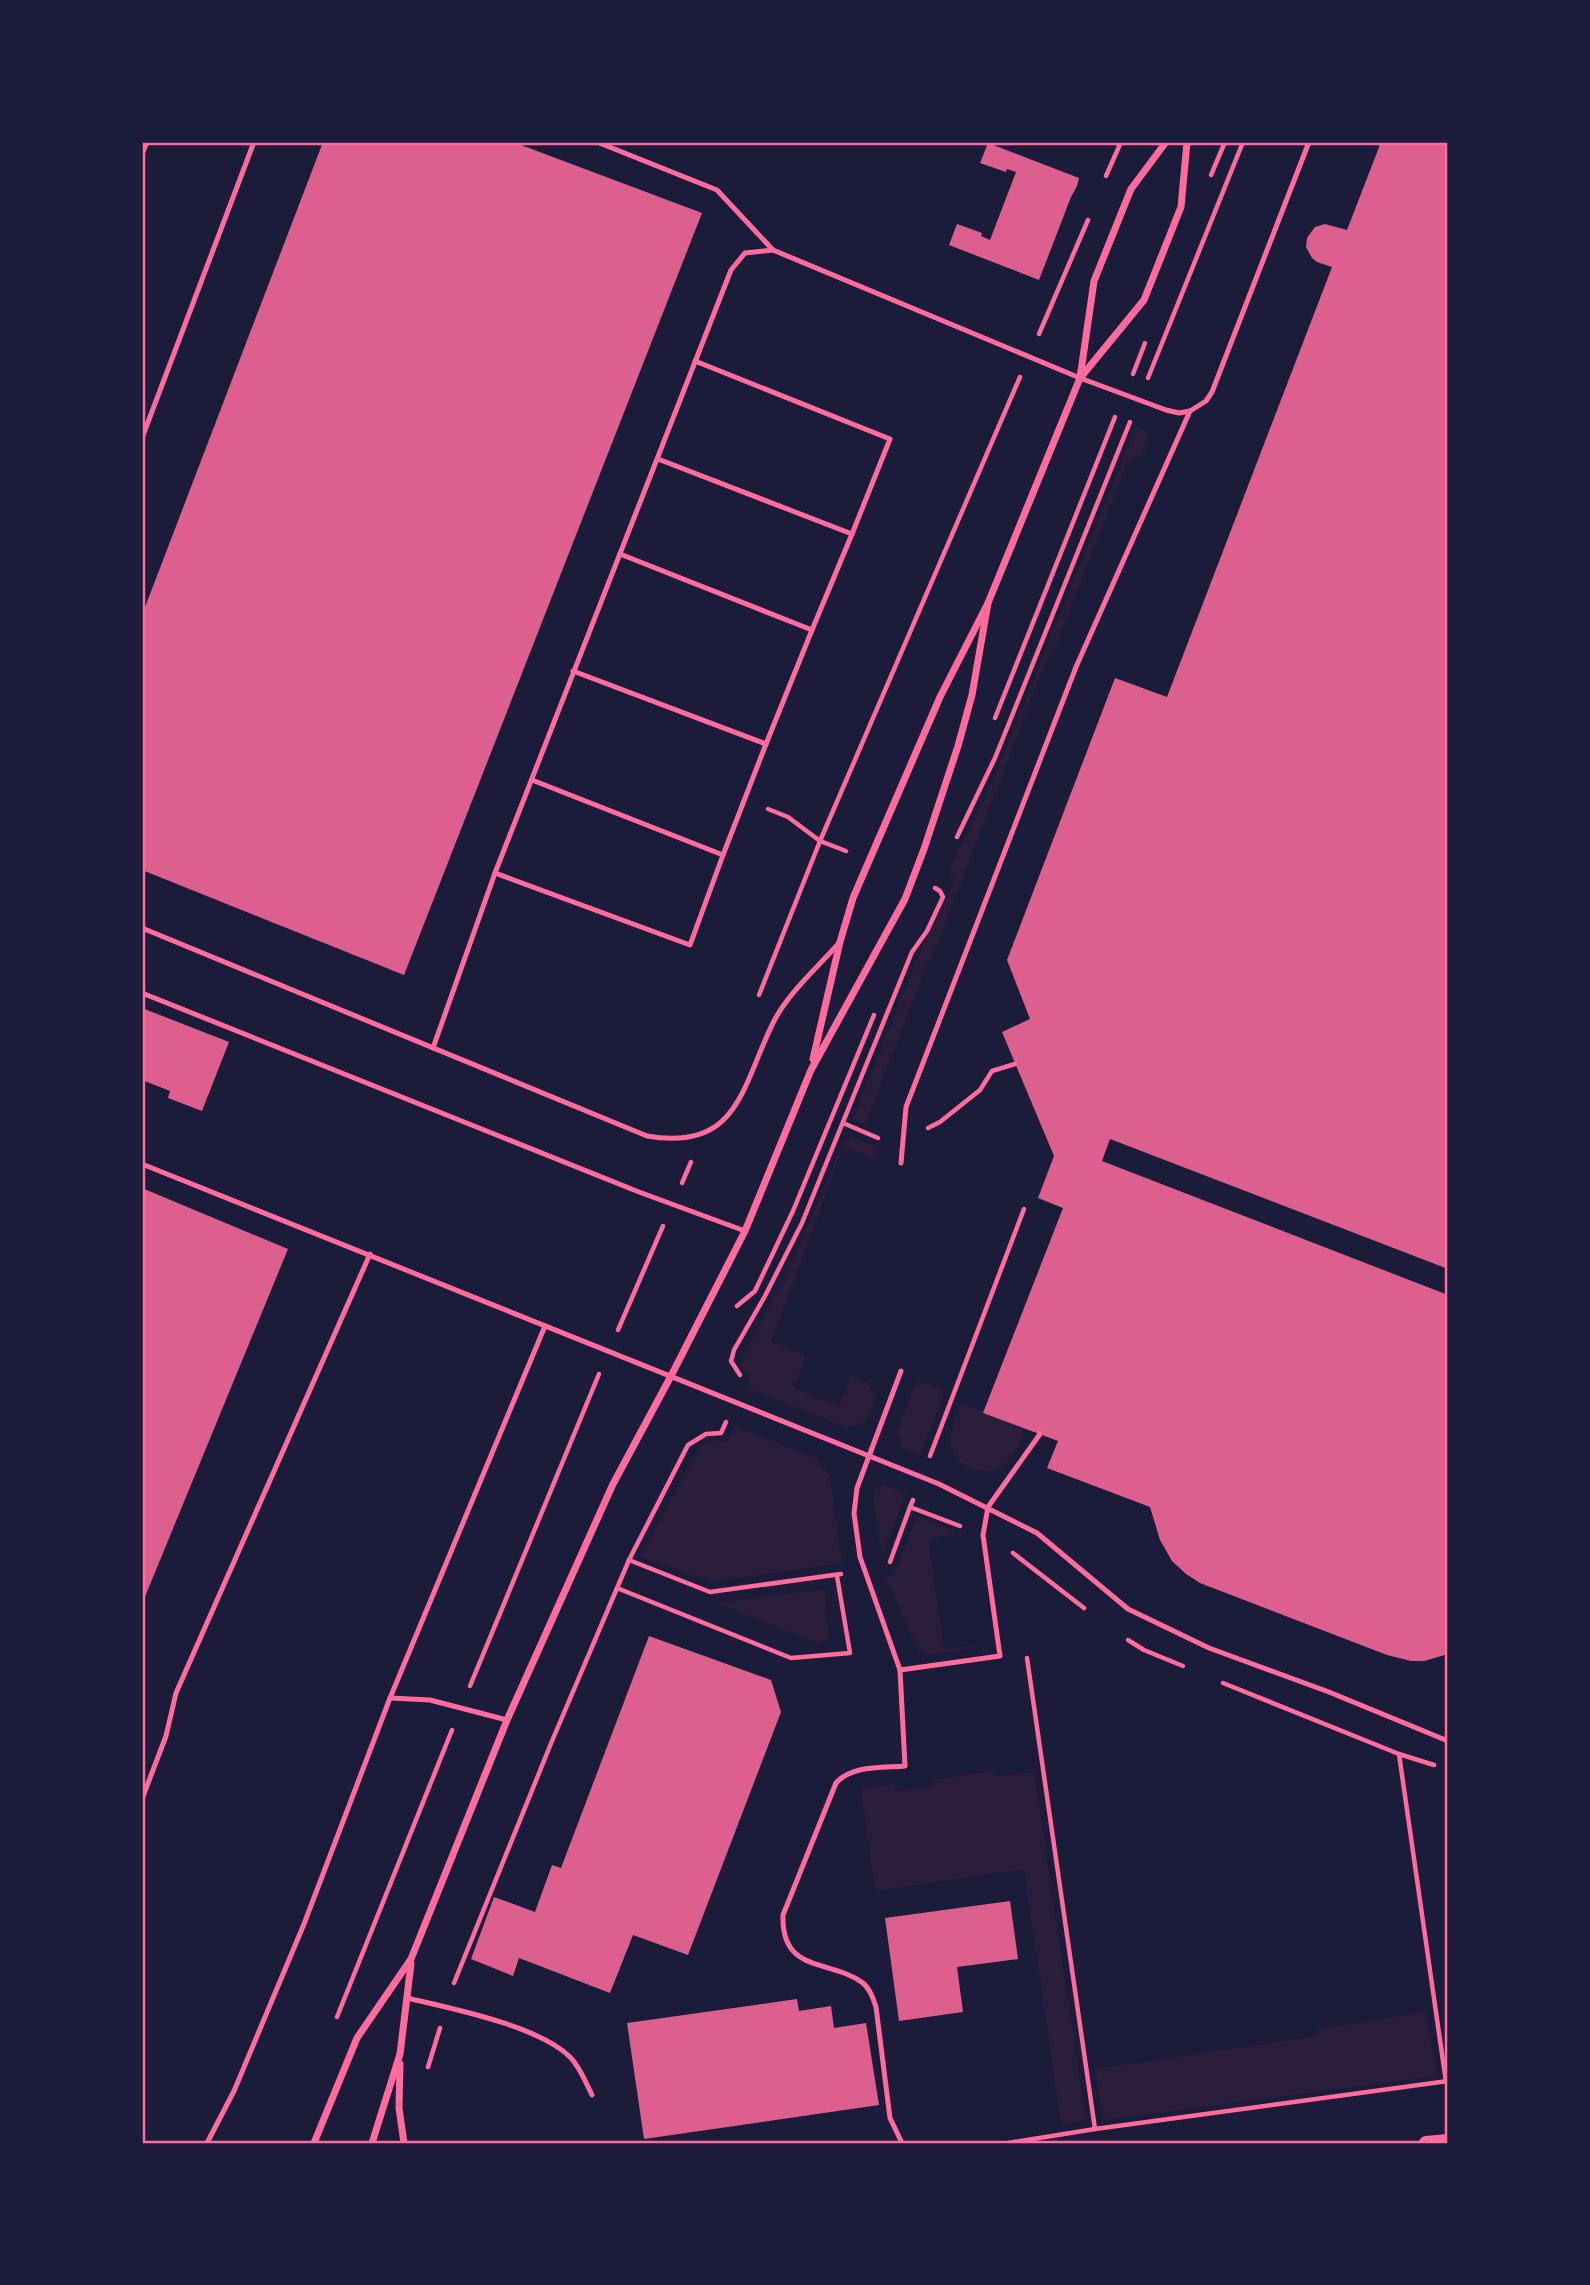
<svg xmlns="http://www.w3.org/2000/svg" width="1590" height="2285" viewBox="0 0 1590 2285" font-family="Mulish,sans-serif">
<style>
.green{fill:#2a1e3b}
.building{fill:#dd5f8e}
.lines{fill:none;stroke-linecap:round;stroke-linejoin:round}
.path{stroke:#ff6b9d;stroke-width:4.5}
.service{stroke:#ff6b9d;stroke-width:5}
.minor{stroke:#ff6b9d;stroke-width:7}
.secondary{stroke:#ff6b9d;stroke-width:14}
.neatline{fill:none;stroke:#ff6b9d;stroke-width:2.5}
</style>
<rect width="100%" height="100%" fill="#1b1b3a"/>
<!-- green -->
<g class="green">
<path d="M1136,427L1143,429L1147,435C1149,453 1140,455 1127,463L1057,642L1043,668L939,939L923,974L865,1125L853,1120L922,947L955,880L948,870L986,797Z"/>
<path d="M852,1137L879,1147L875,1159L843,1147L771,1342L803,1354L805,1358L794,1388L839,1406L851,1376C882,1386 881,1405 860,1426L846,1427L747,1388L751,1376C743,1371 741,1367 743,1357L798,1249L843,1143Z"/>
<path d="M921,1381L945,1391L920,1455L903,1448L897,1432L916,1382Z"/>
<path d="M962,1402L1025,1429C1020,1440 1015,1454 1007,1463C994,1479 957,1469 952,1450C947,1434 957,1417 962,1402Z"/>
<path d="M734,1426L816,1458L830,1476L842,1563L710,1582L640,1556L700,1446L713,1440L727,1442Z"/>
<path d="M883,1485L906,1493L882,1555L873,1498L877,1488Z"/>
<path d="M919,1517L960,1534L928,1540L944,1649L976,1645L975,1648L931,1655L919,1651L885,1576H894L916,1518Z"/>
<path d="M824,1589L829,1636L820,1644L717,1603Z"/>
<path d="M994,1771L995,1777L1034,1772L1086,2121L1061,2125L1024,1869L875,1891L861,1789L894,1784L896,1791L933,1787V1780Z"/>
<path d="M1425,2012L1438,2076L1103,2120L1095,2069L1317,2036V2029Z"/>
</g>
<!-- building -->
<g class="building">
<path d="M323,142H513L702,213L404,975L142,870V615Z"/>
<path d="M1381,142H1448V1269L1110,1139L1102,1161L1448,1295V1654L1424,1661H1411L1387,1655L1200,1583L1186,1574L1172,1561L1160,1540L1150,1507L1047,1468L1058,1441L983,1413L1063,1208L1038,1198L1054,1156L1002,1032L1030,1019L1007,960L1115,678L1167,697L1332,267L1317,262L1312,258L1306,247L1307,238L1315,227L1325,224L1347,230Z"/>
<path d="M988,143L1079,178L1077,186L1071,197L1039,280L949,245L957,224L982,233L981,236L990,240L1016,172L1007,169L1006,172L980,163Z"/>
<path d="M142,1008L229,1042L202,1111L168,1098L170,1091L142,1080Z"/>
<path d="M142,1188L288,1249L142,1604Z"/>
<path d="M649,1636L771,1680L781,1712L688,1955L633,1935L610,1993L519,1958L513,1976L471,1959L494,1897L535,1912L552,1865L561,1868Z"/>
<path d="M1010,1901L1018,1959L957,1967L963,2012L899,2021L885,1918Z"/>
<path d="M797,1999L799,2011L831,2006L834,2028L866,2023L879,2105L644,2139L627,2023Z"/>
</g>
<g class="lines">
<!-- path -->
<g class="path">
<path d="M1211,175L1225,142"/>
<path d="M1106,176L1121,142"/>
<path d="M1039,334L1088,220"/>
<path d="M1133,374L1145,343"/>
<path d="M1148,378L1243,142"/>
<path d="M995,718L1115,417"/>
<path d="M768,809L788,817L820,841L846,851"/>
<path d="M957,837L995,758L1130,422"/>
<path d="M759,995L820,841L1020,377"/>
<path d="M843,1123L878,1138"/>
<path d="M928,1128L940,1122L980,1090L992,1071L1015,1064"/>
<path d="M682,1183L691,1162"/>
<path d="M737,1306L755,1291L793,1211L874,1015"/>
<path d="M618,1330L663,1226"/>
<path d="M740,1375L731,1361L734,1350L765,1296L802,1223L912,952L927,931L943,897L940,891L935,888"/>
<path d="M930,1456L1024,1209"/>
<path d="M913,1500L910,1507L960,1526"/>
<path d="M1013,1553L1084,1608"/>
<path d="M629,1560L710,1592L841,1574"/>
<path d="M890,1562L910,1507"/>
<path d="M617,1588L791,1658L850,1653L837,1576"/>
<path d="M1128,1640L1144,1650L1183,1666"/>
<path d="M1027,1658L1095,2129"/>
<path d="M1223,1683L1399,1754L1434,1765"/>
<path d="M470,1686L599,1374"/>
<path d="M1399,1754L1446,2082"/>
<path d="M454,1983L552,1741L629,1560L688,1445L706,1434L721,1433L726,1422"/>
<path d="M337,2017L452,1730"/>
<path d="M428,2067L440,2028"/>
<path d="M1008,2143L1095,2129L1448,2081"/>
</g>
<!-- service -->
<g class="service">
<path d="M597,142L717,190L773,250L1080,378L1166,410L1179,413L1190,411"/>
<path d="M142,154L147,142"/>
<path d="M142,438L254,142"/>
<path d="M658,459L852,534L890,439L695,361"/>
<path d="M620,554L812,630L852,534"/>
<path d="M573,671L766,744L812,630"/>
<path d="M532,780L723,855L766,744"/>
<path d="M495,873L690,945L723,855"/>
<path d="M142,928L647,1136C740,1152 742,1084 774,1021C789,992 818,967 840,942"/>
<path d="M142,993L639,1192L745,1231"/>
<path d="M433,1048L495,873L731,270L745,253L773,250"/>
<path d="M901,1163L906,1107L1076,667L1190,411L1206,401L1212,392L1309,142"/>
<path d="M142,1164L939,1484L1037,1533L1128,1609L1209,1648L1329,1692L1448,1741"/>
<path d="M901,1371L857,1488L854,1513L860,1557L900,1670L905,1766C882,1768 852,1765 836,1783L783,1915C781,1974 831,1959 863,1983C870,1989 873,1998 876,2007L890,2118L902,2143"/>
<path d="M900,1670L1000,1656L983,1535L988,1507L1040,1434"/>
<path d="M390,1698L430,1700L507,1720"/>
<path d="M142,1799L166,1736L176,1693L370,1254"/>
<path d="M407,1998C450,2008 539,2026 570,2057C580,2067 586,2083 592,2095"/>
<path d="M207,2143L234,2091L304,1924L390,1698L545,1326"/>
</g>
<!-- minor -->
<g class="minor">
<path d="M1081,377L1144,300L1181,207L1187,142"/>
<path d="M813,1059L840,942L853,898L940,697L988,603L1080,378L1094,281L1131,189L1166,142"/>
<path d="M400,2064L399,2108L404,2143"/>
<path d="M314,2143L357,2038L411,1959L507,1720L613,1484L671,1376L745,1231L811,1070L905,899L924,849L958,746L972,695L988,603"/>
<path d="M372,2143L400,2054L411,1964"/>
</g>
<!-- secondary -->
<path class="secondary" d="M1426,2143L1448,2141"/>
</g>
<!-- border -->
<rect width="1590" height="2285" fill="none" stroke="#1b1b3a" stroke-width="287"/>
<rect x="144" y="144" width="1302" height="1998" class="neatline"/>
</svg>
